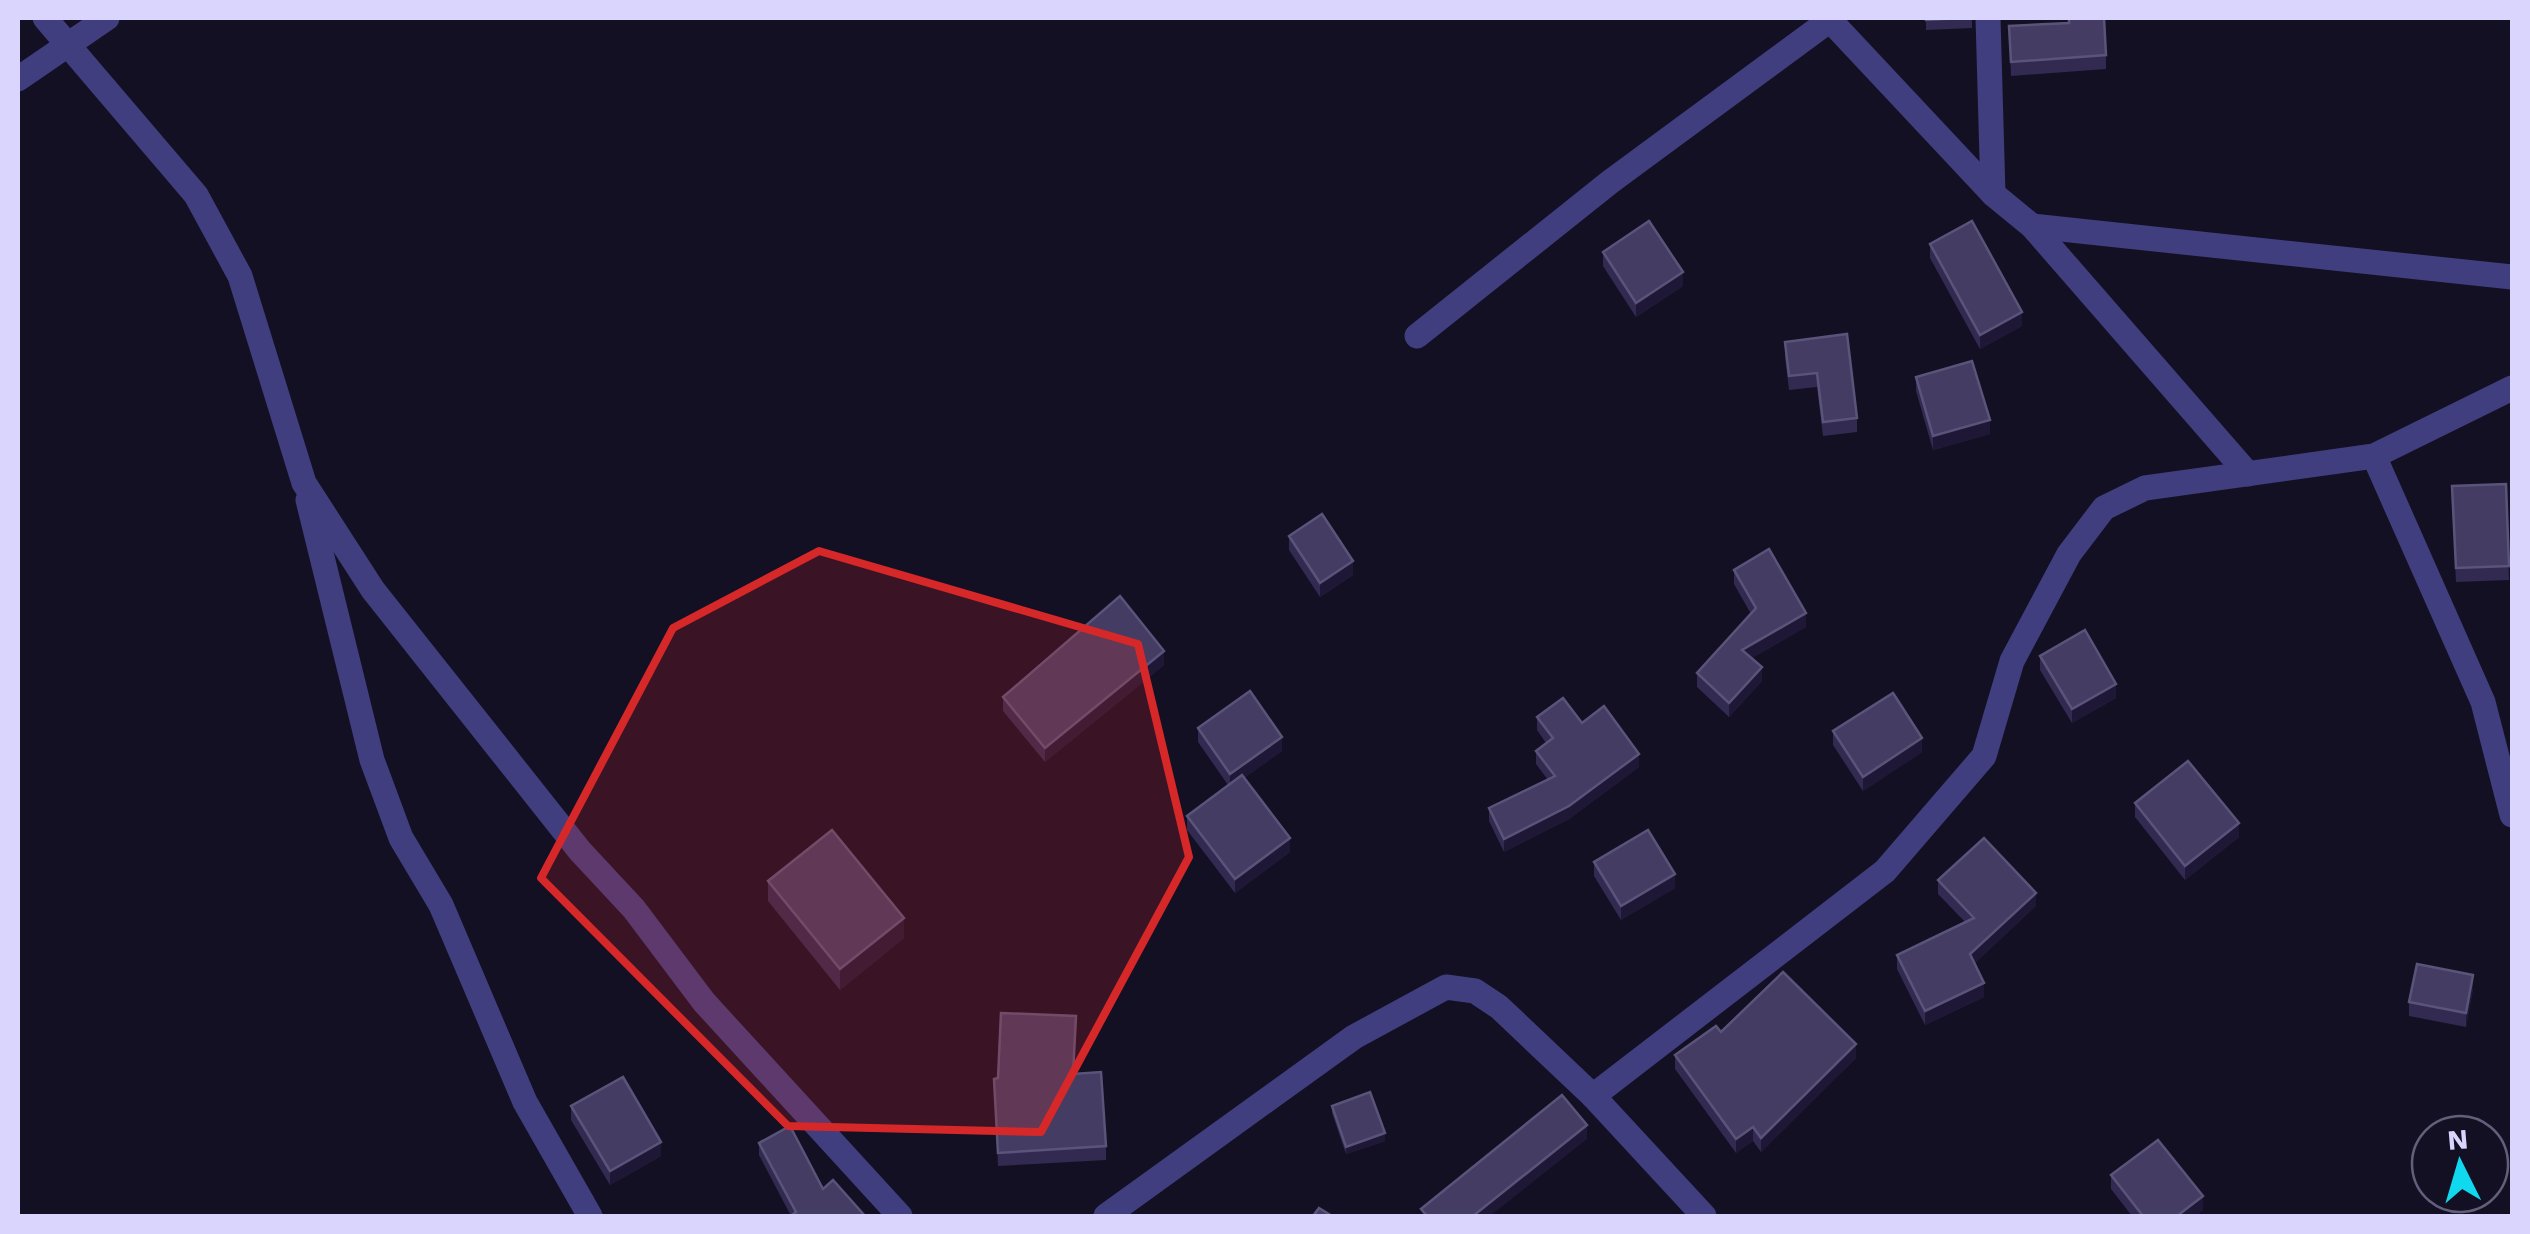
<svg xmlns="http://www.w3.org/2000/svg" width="2530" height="1234" viewBox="0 0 2530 1234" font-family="'Work Sans',sans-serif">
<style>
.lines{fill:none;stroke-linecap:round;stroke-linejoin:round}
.minor{stroke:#403e7f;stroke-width:25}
.wall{fill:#322a50}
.shaded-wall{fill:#1e1836}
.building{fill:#443c62;stroke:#5b547a;stroke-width:2.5}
.marked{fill:#d62828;fill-opacity:0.2;stroke:#d62828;stroke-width:8;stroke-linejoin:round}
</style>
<rect width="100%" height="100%" fill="#131023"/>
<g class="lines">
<!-- minor -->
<g class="minor">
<path d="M45,18L196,195L240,276L304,483L373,590L580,851L634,909L704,1002L900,1216"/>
<path d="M1828,18L1993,194L2032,226L2248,474"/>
<path d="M1988,18L1993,194"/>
<path d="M18,79L107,18"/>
<path d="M2032,226L2512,277"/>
<path d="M1417,336L1610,182L1830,20"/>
<path d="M2374,456L2483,702L2512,815"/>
<path d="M308,500L372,760L401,838L441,905L525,1102L590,1216"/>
<path d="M1593,1096L1885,871L1984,756L2012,661L2069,554L2104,508L2145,488L2374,456L2512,388"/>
<path d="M1106,1216L1354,1037L1446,987L1475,991L1499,1007L1593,1096L1704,1216"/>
</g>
</g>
<!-- wall -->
<g class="wall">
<path d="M1926,18H1972V28L1926,30Z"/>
<path d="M2009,26L2106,55V69L2011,76Z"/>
<path d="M1930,244L2022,326L1980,349L1930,258Z"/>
<path d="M1603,252L1683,286L1636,317L1603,266Z"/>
<path d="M1847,334L1857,418V432L1823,436L1817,387L1789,390L1785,356V342Z"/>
<path d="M1916,377L1990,434L1933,450L1916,391Z"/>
<path d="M2506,484L2509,580L2456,582L2452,500Z"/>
<path d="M1289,536L1353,575L1320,597L1289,550Z"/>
<path d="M1734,570L1806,627L1752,658L1762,681L1729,717L1697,687V673L1751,614L1734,584Z"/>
<path d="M2040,656L2116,698L2072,723L2040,670Z"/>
<path d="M1164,665L1045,762L1003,711V697Z"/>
<path d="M1537,717L1582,723L1639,767L1569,819L1504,852L1489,821V808L1548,780L1536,764V751L1546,743L1537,730Z"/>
<path d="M1198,728L1282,751L1244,778L1290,852L1235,893L1187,830V816L1228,785L1198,742Z"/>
<path d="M1833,731L1922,752L1863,791L1833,745Z"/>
<path d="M2135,803L2239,837L2185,880L2135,817Z"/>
<path d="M1594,862L1675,888L1621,920L1594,876Z"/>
<path d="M1938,880L2036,906L1975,963L1984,997L1925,1025L1897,969V955L1965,922L1938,894Z"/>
<path d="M768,881L904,938L840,990L768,901Z"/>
<path d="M2473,989L2466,1027L2409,1016V1002Z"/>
<path d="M1721,1032L1856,1058L1761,1152L1753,1141L1736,1153L1675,1069V1055Z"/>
<path d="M1074,1074L1106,1146V1160L998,1166L994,1079Z"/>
<path d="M571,1106L661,1156L610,1185L571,1120Z"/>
<path d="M1332,1106L1385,1141L1346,1154L1332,1113Z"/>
<path d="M759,1143L823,1189L791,1216L759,1155Z"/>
<path d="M2111,1175L2203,1210L2195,1216H2132L2111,1189Z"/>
</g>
<!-- shaded-wall -->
<g class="shaded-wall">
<path d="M1683,272V286L1636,317V303Z"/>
<path d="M2022,312V326L1980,349V335Z"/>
<path d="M1990,420V434L1933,450V436Z"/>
<path d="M1353,561V575L1320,597V583Z"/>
<path d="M1806,613V627L1742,664V650Z"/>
<path d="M1164,651V665L1045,762V748Z"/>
<path d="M1762,667V681L1729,717V703Z"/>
<path d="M2116,684V698L2072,723V709Z"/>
<path d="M1282,737V751L1230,788V774Z"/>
<path d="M1922,738V752L1863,791V777Z"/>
<path d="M1639,754V767L1569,819L1504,852V839Z"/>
<path d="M2239,823V837L2185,880V866Z"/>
<path d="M1290,838V852L1235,893V879Z"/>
<path d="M1675,874V888L1621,920V906Z"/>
<path d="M2036,893V906L1970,968V954Z"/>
<path d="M904,918V938L840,990V969Z"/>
<path d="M2473,975V989L2466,1027V1013Z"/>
<path d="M1984,983V997L1925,1025V1011Z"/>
<path d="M1856,1044V1058L1761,1152V1138Z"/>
<path d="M1587,1125V1139L1490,1216H1473Z"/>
<path d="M1753,1127V1141L1736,1153V1139Z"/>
<path d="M1385,1133V1141L1346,1154V1147Z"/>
<path d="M661,1142V1156L610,1185V1171Z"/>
<path d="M2203,1196V1210L2195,1216H2177Z"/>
</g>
<!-- building -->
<g class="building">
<path d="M1926,18H1962L1926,20Z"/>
<path d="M2069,18H2104L2106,55L2011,62L2009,26L2069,23Z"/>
<path d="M1649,221L1683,272L1636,303L1603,252Z"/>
<path d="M1972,221L2022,312L1980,335L1930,244Z"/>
<path d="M1847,334L1857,418L1823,422L1817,373L1789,376L1785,342Z"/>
<path d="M1972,361L1990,420L1933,436L1916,377Z"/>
<path d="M2506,484L2509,566L2456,568L2452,486Z"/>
<path d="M1322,514L1353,561L1320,583L1289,536Z"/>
<path d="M1769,549L1806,613L1742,650L1762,667L1729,703L1697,673L1756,608L1734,570Z"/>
<path d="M1120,596L1164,651L1045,748L1003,697Z"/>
<path d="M2085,630L2116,684L2072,709L2040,656Z"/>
<path d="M1250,691L1282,737L1230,774L1198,728Z"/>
<path d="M1893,693L1922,738L1863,777L1833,731Z"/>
<path d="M1563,698L1582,723L1604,706L1639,754L1569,806L1504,839L1489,808L1555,776L1536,751L1553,738L1537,717Z"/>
<path d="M2188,761L2239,823L2185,866L2135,803Z"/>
<path d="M1242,775L1290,838L1235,879L1187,816Z"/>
<path d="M832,830L904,918L840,969L768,881Z"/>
<path d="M1648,830L1675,874L1621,906L1594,862Z"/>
<path d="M1984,838L2036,893L1970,954L1984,983L1925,1011L1897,955L1974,918L1938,880Z"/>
<path d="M2417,964L2473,975L2466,1013L2409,1002Z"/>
<path d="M1783,972L1856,1044L1761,1138L1753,1127L1736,1139L1675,1055L1716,1026L1721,1032Z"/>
<path d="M1001,1013L1076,1016L1073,1074L1101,1072L1106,1146L998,1153L994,1079L998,1078Z"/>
<path d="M623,1077L661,1142L610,1171L571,1106Z"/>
<path d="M1370,1092L1385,1133L1346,1147L1332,1106Z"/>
<path d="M1562,1095L1587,1125L1473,1216H1427L1421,1209Z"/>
<path d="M790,1126L823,1189L833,1180L865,1216H791L796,1212L759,1143Z"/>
<path d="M2158,1140L2203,1196L2177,1216H2143L2111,1175Z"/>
<path d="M1319,1208L1332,1216H1313Z"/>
</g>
<!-- marked area -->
<path class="marked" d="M819,551L1138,644L1189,857L1041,1132L788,1126L541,878L673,628Z"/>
<!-- border -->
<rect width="2530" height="1234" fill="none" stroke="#d9d5fc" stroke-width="40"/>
<!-- north arrow -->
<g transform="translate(2460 1164) rotate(355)"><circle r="48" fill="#131023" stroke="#625f7a" stroke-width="2.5"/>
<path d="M0-8L18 38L0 25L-18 38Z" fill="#0fd8ef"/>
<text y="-15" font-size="28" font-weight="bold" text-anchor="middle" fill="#d9d5fc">N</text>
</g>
</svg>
